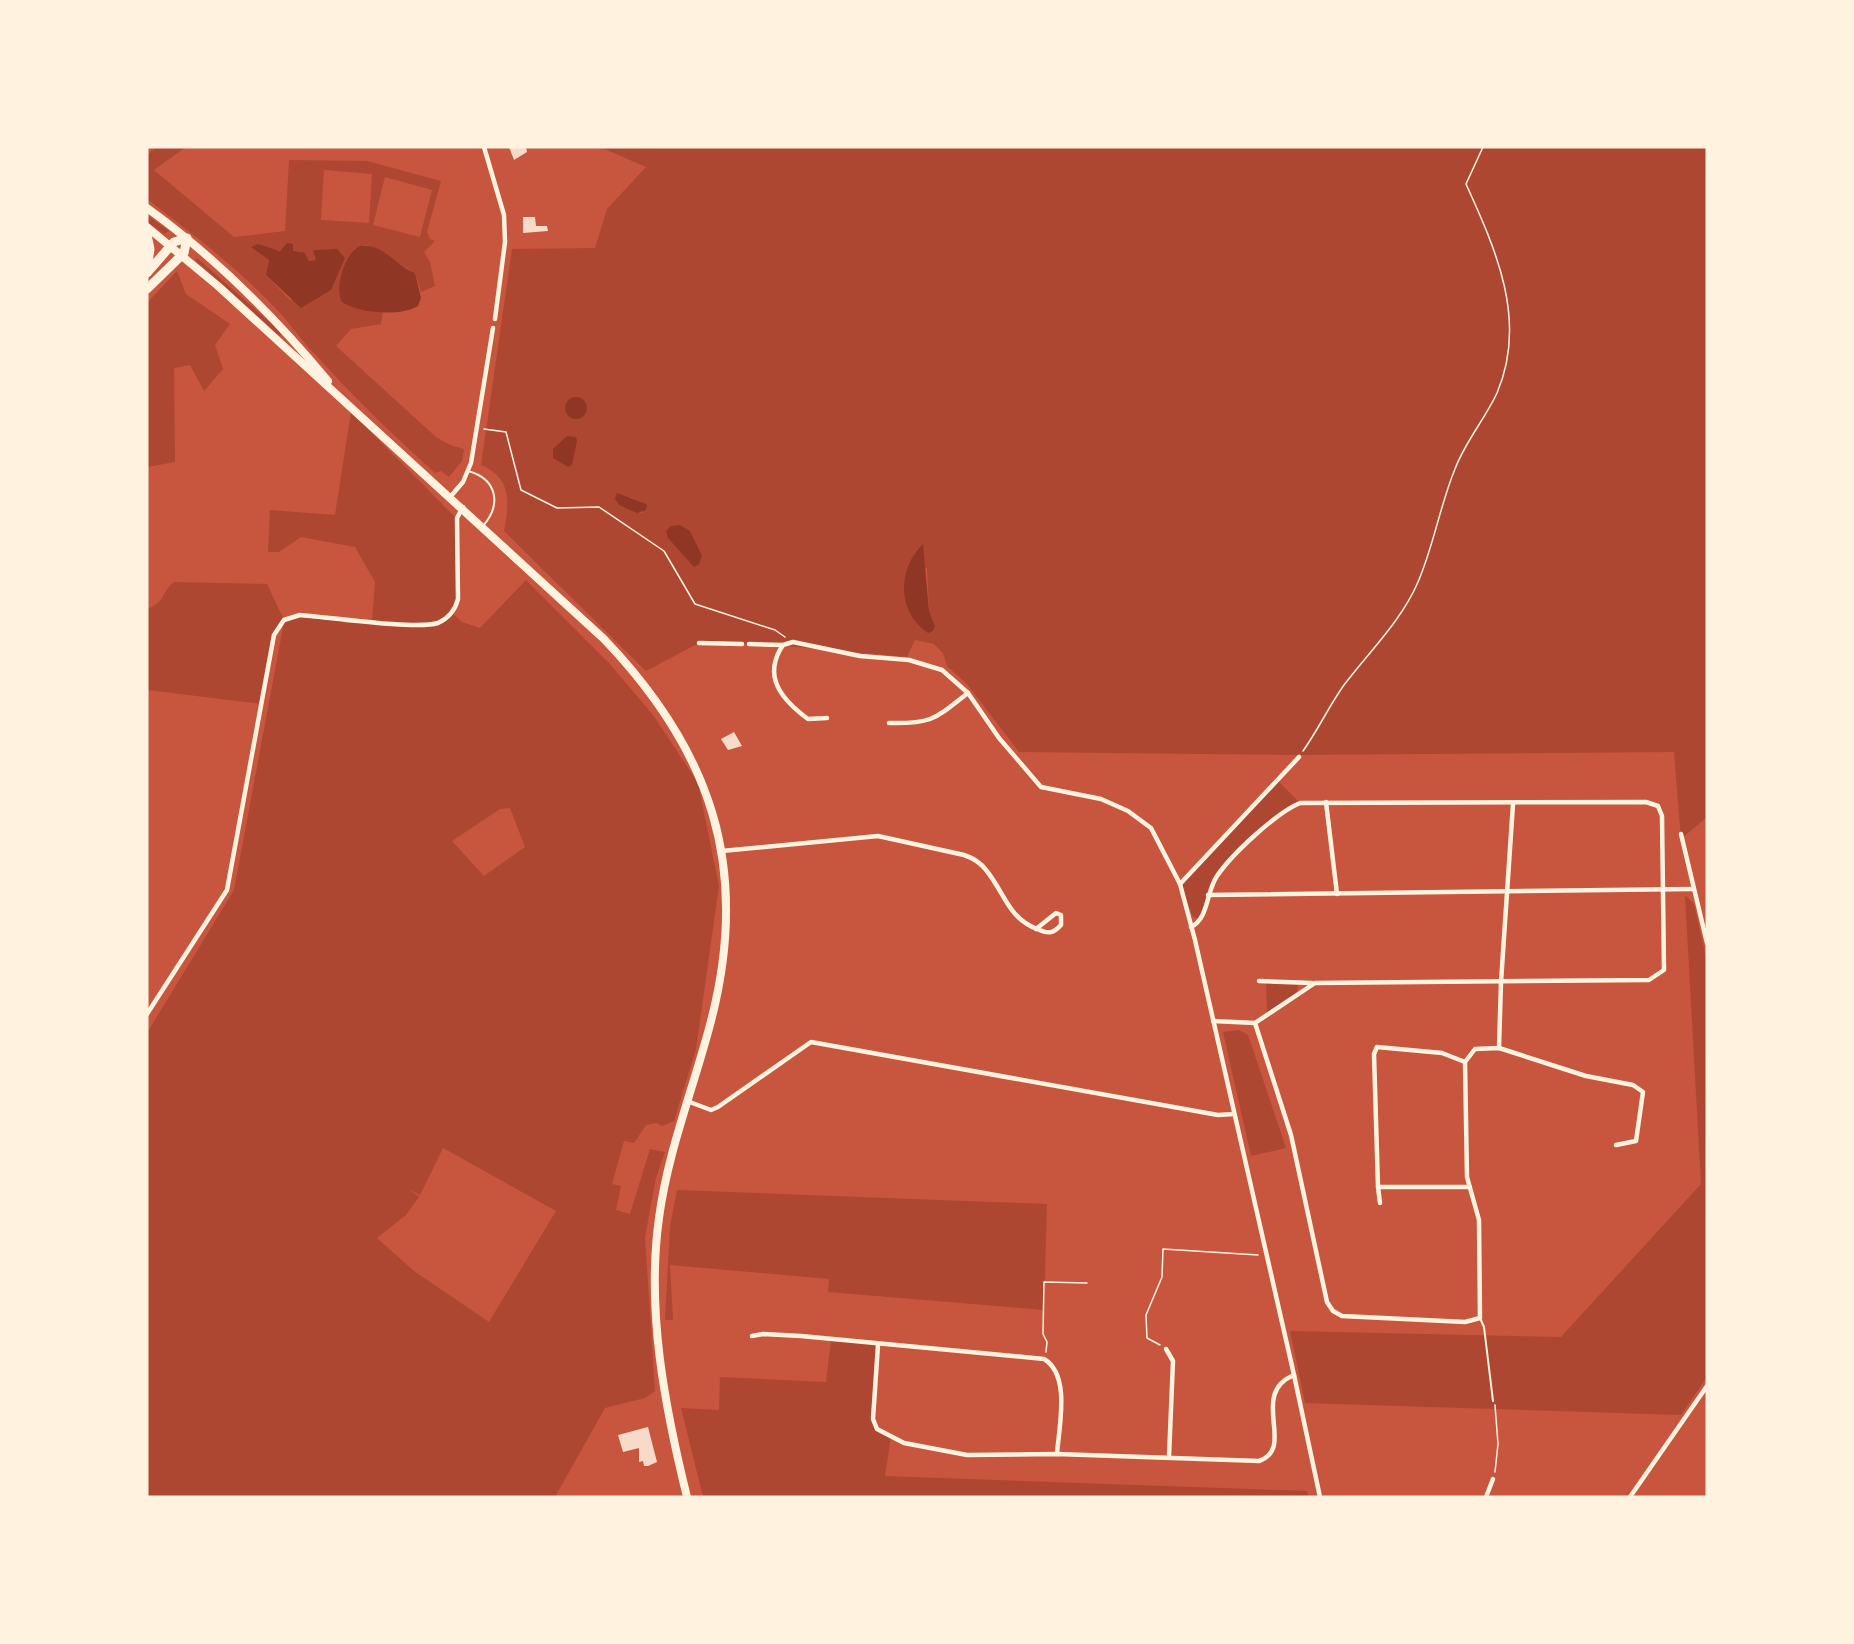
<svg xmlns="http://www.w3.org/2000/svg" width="1854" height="1644" viewBox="0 0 1854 1644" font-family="'Zilla Slab',serif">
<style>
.green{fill:#ae4732;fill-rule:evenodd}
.water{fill:#8f3625}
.building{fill:#f7dbc8}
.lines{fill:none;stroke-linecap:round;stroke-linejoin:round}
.path{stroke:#fff3e0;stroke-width:1.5}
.service{stroke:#fff3e0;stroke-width:2}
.minor{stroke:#fff3e0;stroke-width:4.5}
.primary{stroke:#fff3e0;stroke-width:8}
.motorway{stroke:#fff3e0;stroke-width:9}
</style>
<rect width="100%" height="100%" fill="#c8553d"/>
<!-- green -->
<g class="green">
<path d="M157,147H186L154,170L234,237L285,231L289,160L367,161L441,181L427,232L430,239L435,241L424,252L430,262L435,286L421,292L415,273L366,245L354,249L341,279L368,311L383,312L381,324L351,329L336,346L436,437L450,445L464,449L462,461L449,477L441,471L435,473C393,435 352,396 315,354C302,341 292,326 279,312C240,270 193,234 147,199V155ZM324,170L372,174L369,223L321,220ZM385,177L432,190L420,237L373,225ZM261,245C274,250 289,253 302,251L309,261L316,260V250L341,255L314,299L311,302L290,300L266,275L269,260L251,247Z"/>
<path d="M600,147H1707V817L1681,839L1674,752L1294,755L1019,752L967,684L947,666L943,653L934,644L915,640L907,657L774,645L699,643L646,671L504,531C510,502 511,477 481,465L512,249L595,248L607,209L646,167ZM630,497L644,503L642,513L619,505ZM927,568L929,611L935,626L907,572Z"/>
<path d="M147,215L169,231L164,234L147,222Z"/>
<path d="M197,258L273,325L281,334L280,336L195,260Z"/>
<path d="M177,271L186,294L230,324L215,345L223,369L204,391L190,365L174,368L175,462L147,467V303Z"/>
<path d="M351,412L459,521V589L452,613L462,622L480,628L526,580L610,664L653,715L698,783L719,886L696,1049L674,1121L662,1126L656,1123L646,1125L634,1143L624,1141L612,1184L621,1186L616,1210L630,1214L650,1149L665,1152L656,1178L645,1237L655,1391L645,1398L605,1408L555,1497H147V1033L234,890L284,622L273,635L262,704L147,690V609C165,603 162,591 174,582L267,584L284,620L300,615L372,621L375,582L355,547L301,537L279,552H268L270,510L335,515ZM510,808L525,847L484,876L452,841L500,809ZM443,1148L556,1211L489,1322L414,1271L377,1238L406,1215L419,1197L409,1189L420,1195Z"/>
<path d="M1277,780L1300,803C1274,821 1235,847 1218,874C1211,887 1207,905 1202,919L1193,917L1180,884Z"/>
<path d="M1685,895L1694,904L1707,962V1377L1681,1415L1305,1403L1290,1331L1561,1337L1701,1184Z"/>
<path d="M1266,981L1298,982L1297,994L1267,1016Z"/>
<path d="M1239,1030L1248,1035L1286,1148L1251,1156L1223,1032Z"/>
<path d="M677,1190L1047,1204L1044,1310L828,1292L829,1279L670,1265L673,1320H665L670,1226Z"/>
<path d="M831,1340L878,1345L875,1426L891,1437L885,1476L1307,1491L1309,1497H703L681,1408L719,1410L720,1377L826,1382Z"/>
</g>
<!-- water -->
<g class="water">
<path d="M287,243L293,244V251L304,252L309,261L316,260L313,251L316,250L337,249L345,258L331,290L301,308L266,275L269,260L251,247L258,244L280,251Z"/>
<path d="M360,246C384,243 395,266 415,273L421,298L418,306C400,317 358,313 342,302C334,288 345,252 360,246Z"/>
<circle cx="576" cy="408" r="11"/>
<path d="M567,436L576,437L577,441L572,465L568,467L553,458V449Z"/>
<path d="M617,493L644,503L647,505L646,510L637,513L619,505L615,499Z"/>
<path d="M680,525L690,531L702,556L699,564L694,567L668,538L666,531L671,526Z"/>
<path d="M923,544L929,611L935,626L933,631L928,633C897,612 897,569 923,544Z"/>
</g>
<!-- building -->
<g class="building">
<path d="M509,147H526L527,152L514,160Z"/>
<path d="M523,217H535L536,226H547L548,231L523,233Z"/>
<path d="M734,732L742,746L728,750L721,739Z"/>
<path d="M648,1427L657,1462L648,1466H644L643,1461L639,1462V1448L623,1452L618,1435Z"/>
</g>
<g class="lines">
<!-- path -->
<g class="path">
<path d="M484,429L506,432L521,490L557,508L599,507L664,551L695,604L775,630L785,637"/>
<path d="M1303,751C1318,730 1329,706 1344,685C1369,652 1402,620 1418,582C1434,545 1440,505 1455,469C1465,442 1485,419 1497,393C1528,321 1496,250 1466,184L1483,147"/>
<path d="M1160,1345L1147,1338L1146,1315L1162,1277L1163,1249L1258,1255"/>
<path d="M1046,1352L1047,1342L1043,1334L1044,1282L1087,1283"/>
<path d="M1495,1405L1498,1444L1495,1472"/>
</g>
<!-- service -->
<g class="service">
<path d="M468,471C497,479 502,504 483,526"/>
<path d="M1480,1318L1484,1327L1493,1401"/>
</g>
<!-- minor -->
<g class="minor">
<path d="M484,147L504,215L505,242L495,319"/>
<path d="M451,496L463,482L471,463L493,328"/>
<path d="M699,643L742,644"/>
<path d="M749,644L783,645L793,642L860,656L909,660L942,670L968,693L999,738L1041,787L1101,799L1128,811L1151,828L1180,884L1195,940L1294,1375L1320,1497"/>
<path d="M783,645C762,676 781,699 808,719L827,718"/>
<path d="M889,723C932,724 935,719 968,693"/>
<path d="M1326,802L1337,894"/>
<path d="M1681,834L1707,943"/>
<path d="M722,851L878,836L964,855C973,858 980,862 986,870C1005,893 1007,917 1037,929C1048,934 1053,934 1061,925V915L1056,913L1036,929"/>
<path d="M1180,884L1299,757"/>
<path d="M1208,895L1693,889"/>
<path d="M1191,927C1209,918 1206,892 1217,876C1232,854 1276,813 1300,803L1646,802L1658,806L1662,816L1664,970L1649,980L1315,983L1255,1023L1213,1021"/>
<path d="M1259,981L1312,983"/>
<path d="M147,1014L227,890L274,635L284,620L300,615C327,617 417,630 438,623C449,618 455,611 458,599L457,518L463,507"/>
<path d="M1255,1023L1291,1135L1327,1302L1333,1311L1342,1316L1465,1322L1480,1318L1479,1220L1467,1177L1465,1062L1475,1049L1499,1048L1586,1076L1633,1085L1643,1092L1636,1141L1616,1145"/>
<path d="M1499,1048L1501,982L1513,804"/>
<path d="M687,1101L711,1110L718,1107L811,1042L1218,1115L1234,1114"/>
<path d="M1378,1187L1374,1054L1377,1047L1442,1053L1465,1062"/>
<path d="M1380,1203L1378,1187H1469"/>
<path d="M752,1336L763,1334L801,1336L1044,1359C1071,1375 1059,1426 1057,1454"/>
<path d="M878,1345L873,1419L877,1429L904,1443L967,1455L1057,1454L1259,1461C1297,1448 1248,1394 1294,1375"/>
<path d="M1166,1349L1173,1361L1169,1457"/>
<path d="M1486,1497L1493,1479"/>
<path d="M1630,1497L1707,1386"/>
</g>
<!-- primary -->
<g class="primary">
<path d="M147,208C215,257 275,317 328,381"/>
<path d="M147,227L218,286L604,639C711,751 751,867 711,1021C694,1087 668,1150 659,1218C646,1310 665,1408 687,1497"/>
</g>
<!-- motorway -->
<g class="motorway">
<path d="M147,235L150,249L147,269"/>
<path d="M147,273L174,242L187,238L184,253L147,289"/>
</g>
</g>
<!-- border -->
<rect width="1854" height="1644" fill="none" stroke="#fff3e0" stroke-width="297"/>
</svg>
